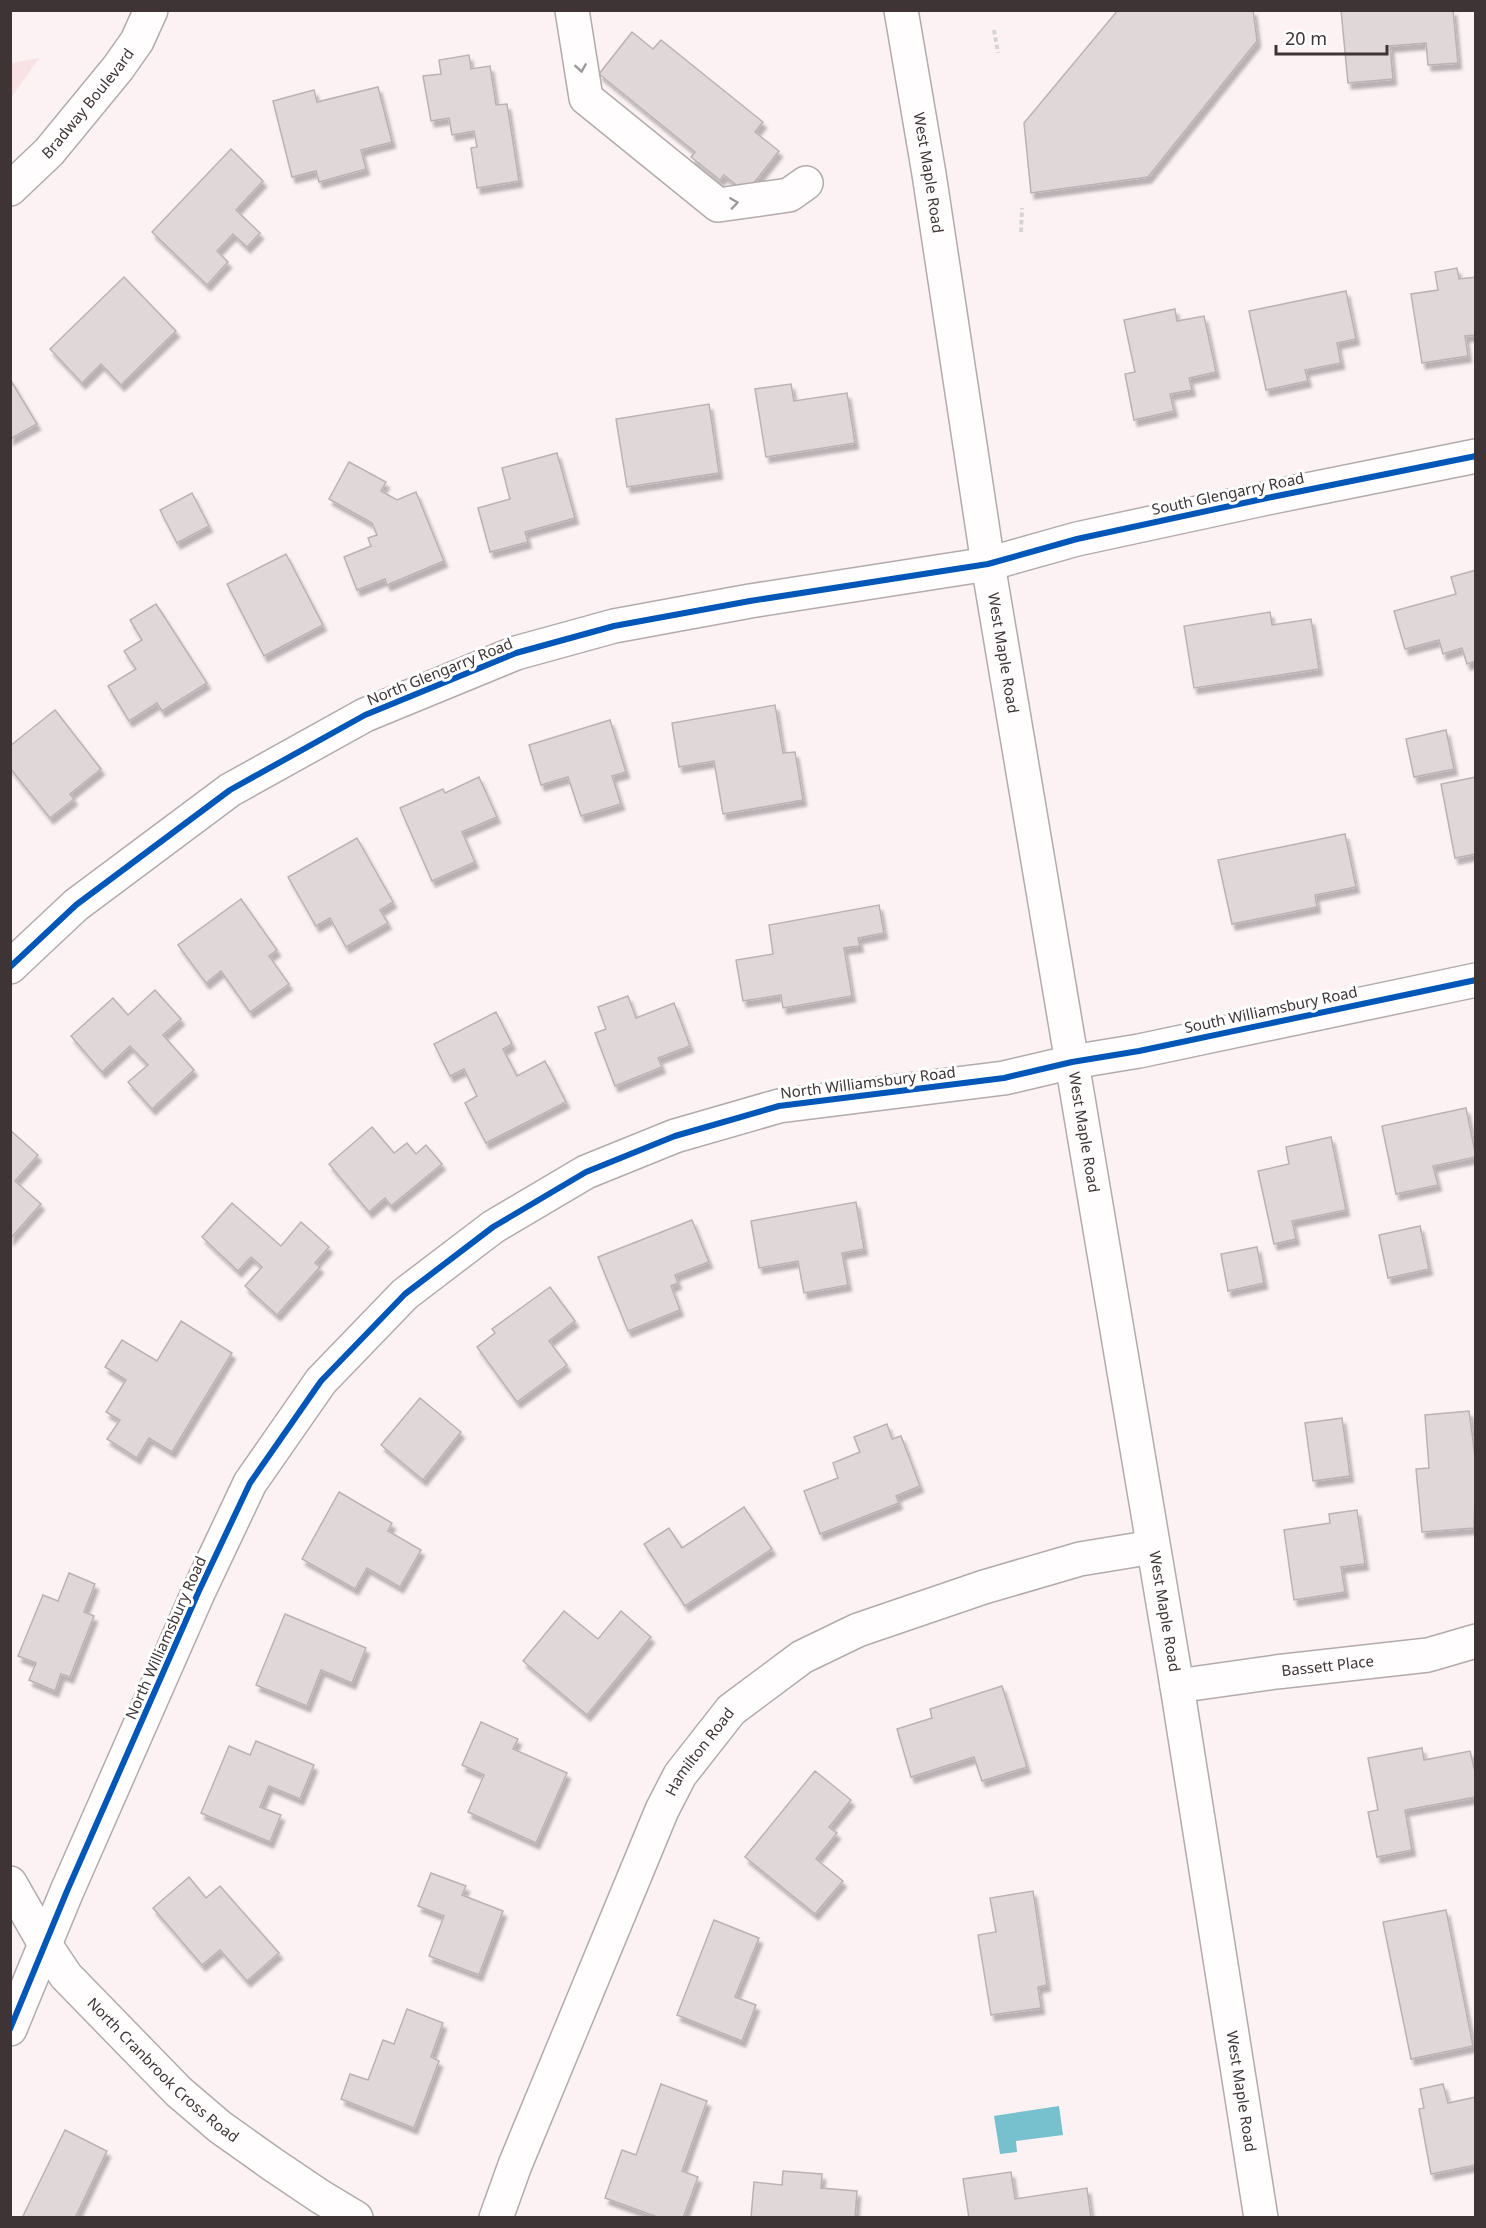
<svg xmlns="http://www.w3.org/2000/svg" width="1486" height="2228" viewBox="0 0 1486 2228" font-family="'Noto Sans',sans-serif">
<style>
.green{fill:#f8e2e5}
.water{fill:#77c0ce}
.building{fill:#e0d7d8;stroke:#bcb2b4;stroke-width:1.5;filter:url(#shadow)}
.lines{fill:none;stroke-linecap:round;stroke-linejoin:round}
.minor-casing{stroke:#b3aaab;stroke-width:36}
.major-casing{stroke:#b3aaab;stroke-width:36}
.path{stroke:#d7d4d5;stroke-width:4;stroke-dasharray:4.5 3;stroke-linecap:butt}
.minor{stroke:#fffdfd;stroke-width:33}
.major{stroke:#fffdfd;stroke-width:33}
.cycleway-casing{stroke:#fff;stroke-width:10}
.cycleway{stroke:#0057b8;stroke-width:6}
.oneway{stroke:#9e9899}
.labels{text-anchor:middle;stroke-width:6;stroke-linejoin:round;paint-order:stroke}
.street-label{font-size:15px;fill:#3e3435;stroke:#fff}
</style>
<defs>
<filter id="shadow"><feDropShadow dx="3.5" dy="6" stdDeviation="1.5" flood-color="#0004"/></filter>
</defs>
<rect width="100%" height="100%" fill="#fcf2f4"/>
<!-- green -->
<path class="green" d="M39,58L11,98V63Z"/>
<!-- water -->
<path class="water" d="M1059,2106L1063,2135L1016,2141L1017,2152L1000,2154L994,2116Z"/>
<!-- building -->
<g class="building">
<path d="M1118,10H1253L1257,41L1148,177L1031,193L1024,123Z"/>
<path d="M1341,10H1453L1458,63L1428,65L1426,43L1390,46L1393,79L1348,83Z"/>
<path d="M632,32L653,49L661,40L763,122L755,132L779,151L746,193L724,175L720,180L691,157L695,152L599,74Z"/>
<path d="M469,55L471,69L490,66L496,105L507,104L519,181L477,188L471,148L477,147L474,131L452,135L449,118L431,121L423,76L441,74L439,60Z"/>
<path d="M378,87L392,142L361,150L366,169L319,182L316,171L292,177L273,101L314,90L317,102Z"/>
<path d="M231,149L263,181L236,210L260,233L247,247L233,234L217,251L228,262L207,285L152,232Z"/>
<path d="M1457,268L1459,279L1476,277V335L1465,336L1468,356L1422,363L1411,294L1438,290L1435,272Z"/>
<path d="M124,277L176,331L121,385L101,364L82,383L50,349Z"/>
<path d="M1346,291L1356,339L1337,343L1341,363L1305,370L1308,381L1266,390L1249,311Z"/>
<path d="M1175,309L1177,321L1204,316L1216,372L1189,378L1192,390L1170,394L1174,411L1134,420L1125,374L1135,372L1124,320Z"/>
<path d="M10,379L37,424L10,439Z"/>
<path d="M791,384L794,401L847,393L855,443L766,457L755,389Z"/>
<path d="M709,404L719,473L627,487L616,419Z"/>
<path d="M557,453L575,518L525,532L528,542L490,552L478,508L510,499L502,468Z"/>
<path d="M349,462L386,482L381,491L397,500L416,492L444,561L387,585L385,579L357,590L344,557L371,546L368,538L377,535L372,523L329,499Z"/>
<path d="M192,493L209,526L177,543L160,510Z"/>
<path d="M286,554L323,625L264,656L227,584Z"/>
<path d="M1476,570V661L1467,664L1462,648L1443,654L1439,640L1405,649L1394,611L1456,594L1451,577Z"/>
<path d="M156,604L207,683L162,711L157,703L129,721L108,686L136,669L124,651L142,640L130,620Z"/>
<path d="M1270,612L1272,625L1311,619L1319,669L1194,688L1184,626Z"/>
<path d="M775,705L783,753L795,752L803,800L723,814L714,761L679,767L672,723Z"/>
<path d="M55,710L101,769L70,794L74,799L50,818L10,768V746Z"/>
<path d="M610,720L626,772L612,776L621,804L581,816L568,777L541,785L529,745Z"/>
<path d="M1446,730L1454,769L1414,777L1406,739Z"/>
<path d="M479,777L497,817L462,832L475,862L432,881L400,808L443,789L445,793Z"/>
<path d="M1476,777V854L1455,858L1441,784Z"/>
<path d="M1345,834L1356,887L1315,895L1317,907L1232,924L1218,860Z"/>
<path d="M357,838L393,902L380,910L388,923L346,947L330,918L316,926L288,877Z"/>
<path d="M241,899L277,950L269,956L289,984L250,1012L221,971L206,983L178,945Z"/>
<path d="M879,905L884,933L858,938L860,946L844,948L852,996L783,1008L781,995L743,1001L736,960L773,954L769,925Z"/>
<path d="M155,990L181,1019L163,1035L194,1070L152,1109L128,1082L148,1065L130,1046L102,1072L71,1036L113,998L128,1015Z"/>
<path d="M628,996L636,1018L674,1003L690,1046L658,1058L662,1067L615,1086L595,1033L606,1029L598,1007Z"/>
<path d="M496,1012L512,1044L503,1049L517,1076L545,1061L566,1102L486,1143L465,1103L477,1096L464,1069L450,1076L434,1044Z"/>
<path d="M1466,1108L1476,1157L1433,1166L1438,1185L1396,1194L1382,1126Z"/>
<path d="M372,1127L394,1153L407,1143L416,1154L426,1145L442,1164L391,1206L385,1198L369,1212L329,1164Z"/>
<path d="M10,1130L38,1155L15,1181L41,1204L10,1239Z"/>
<path d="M1331,1137L1346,1210L1292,1221L1296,1239L1274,1244L1258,1171L1289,1164L1286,1147Z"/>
<path d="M856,1202L864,1249L842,1253L848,1285L804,1293L798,1261L759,1268L751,1221Z"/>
<path d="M232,1203L281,1246L301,1222L329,1247L315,1263L320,1267L277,1315L245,1286L262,1267L251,1257L238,1271L202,1237Z"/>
<path d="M692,1220L709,1262L675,1275L678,1283L671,1286L680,1310L628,1331L598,1257Z"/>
<path d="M1420,1226L1429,1269L1388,1278L1379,1235Z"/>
<path d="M1257,1247L1264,1283L1228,1291L1221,1254Z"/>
<path d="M550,1287L575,1321L549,1341L567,1365L517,1402L477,1347L495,1333L492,1329Z"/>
<path d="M181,1321L232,1353L172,1452L149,1438L137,1458L107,1439L120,1420L106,1412L126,1380L105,1367L122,1340L157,1361Z"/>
<path d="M420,1398L461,1432L423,1480L381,1445Z"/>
<path d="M1469,1411L1476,1464L1474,1528L1422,1532L1416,1469L1429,1468L1425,1415Z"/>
<path d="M1342,1418L1350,1476L1313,1481L1305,1423Z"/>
<path d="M887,1424L892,1439L901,1436L920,1486L896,1496L899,1503L820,1534L804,1491L838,1478L833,1463L860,1452L854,1437Z"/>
<path d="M339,1492L392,1523L388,1531L421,1550L400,1587L367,1568L355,1589L302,1559Z"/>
<path d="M744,1507L772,1549L685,1606L644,1544L669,1528L682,1548Z"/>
<path d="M1357,1510L1365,1564L1341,1567L1345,1592L1294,1600L1284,1530L1330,1523L1329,1514Z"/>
<path d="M69,1573L95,1584L84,1612L94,1616L70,1677L61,1674L55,1691L29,1680L36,1663L18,1656L43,1595L58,1601Z"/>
<path d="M564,1611L598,1639L621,1611L651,1637L587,1715L523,1661Z"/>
<path d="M285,1614L366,1648L352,1683L321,1670L307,1706L256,1685Z"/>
<path d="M1002,1686L1027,1767L982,1781L974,1757L911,1777L897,1729L932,1718L930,1709Z"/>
<path d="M481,1722L518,1739L513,1749L567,1773L536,1843L468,1812L484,1775L462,1765Z"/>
<path d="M256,1741L314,1765L300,1799L269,1786L260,1807L281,1815L270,1842L201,1813L229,1746L250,1755Z"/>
<path d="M1422,1748L1424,1760L1470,1751L1476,1776V1797L1405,1810L1412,1850L1377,1857L1368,1812L1378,1810L1368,1758Z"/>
<path d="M815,1771L851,1800L829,1827L837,1833L816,1859L843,1881L815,1914L745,1857Z"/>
<path d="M431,1873L466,1886L462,1895L503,1911L479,1975L429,1956L444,1916L418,1906Z"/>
<path d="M189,1877L206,1898L220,1886L279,1953L247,1981L220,1950L202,1965L153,1908Z"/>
<path d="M1033,1891L1047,1985L1038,1987L1041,2008L991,2015L978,1935L996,1932L990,1898Z"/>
<path d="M1446,1910L1473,2046L1411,2059L1383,1922Z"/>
<path d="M714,1920L759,1938L735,1997L756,2005L742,2041L677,2015Z"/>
<path d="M407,2009L443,2023L431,2057L439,2061L414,2128L341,2099L350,2074L368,2080L383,2040L394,2044Z"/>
<path d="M661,2084L707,2101L682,2171L698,2177L683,2218H660L605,2198L622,2150L636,2155Z"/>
<path d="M1443,2084L1448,2103L1476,2097V2165L1431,2174L1419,2109L1424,2108L1420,2089Z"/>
<path d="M65,2130L107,2151L75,2218H22Z"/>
<path d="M783,2171L822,2174L821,2188L857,2191L855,2218H751L754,2182L782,2185Z"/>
<path d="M1011,2172L1015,2199L1087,2188L1091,2218H969L963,2179Z"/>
</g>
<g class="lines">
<!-- minor casing -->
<g class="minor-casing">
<g id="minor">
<path d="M572,10L586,98L718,205L789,195L806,183"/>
<path id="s1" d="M10,189L49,152L118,68L137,41L151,10"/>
<path d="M10,967L76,905L230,790L365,715L516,653L614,626L750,601L988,564L1077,539L1267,498L1476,456"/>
<path id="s2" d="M1177,1686L1276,1672L1428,1655L1476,1641"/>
<path id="s3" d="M10,1883L46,1946L66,1976L179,2092L220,2127L272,2164L321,2197L356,2218"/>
<path d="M10,2029L67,1891L198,1593L250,1483L321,1381L405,1294L493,1227L586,1172L675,1136L779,1106L1004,1078L1072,1062L1139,1051L1476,980"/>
<path id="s4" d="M496,2218L515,2165L662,1810L680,1775L731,1710L802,1657L858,1630L984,1587L1080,1559L1153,1547"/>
</g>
</g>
<!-- major casing -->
<g class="major-casing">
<g id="major">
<path id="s5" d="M901,10L929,174L988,564L1177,1686L1261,2218"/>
</g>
</g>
<!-- path -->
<g class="path">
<path d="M994,30L998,53"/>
<path d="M1021,232L1022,208"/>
</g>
<!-- minor -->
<use href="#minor" class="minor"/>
<!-- major -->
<use href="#major" class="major"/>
<!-- cycleway casing -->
<g class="cycleway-casing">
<g id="cycleway">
<path d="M10,967L76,905L230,790L365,715L516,653L614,626L750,601L988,564L1077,539L1267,498L1476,456"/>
<path d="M10,2029L67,1891L198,1593L250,1483L321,1381L405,1294L493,1227L586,1172L675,1136L779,1106L1004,1078L1072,1062L1139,1051L1476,980"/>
</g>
</g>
<!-- cycleway -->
<use href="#cycleway" class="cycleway"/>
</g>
<!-- one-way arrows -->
<defs><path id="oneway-chevron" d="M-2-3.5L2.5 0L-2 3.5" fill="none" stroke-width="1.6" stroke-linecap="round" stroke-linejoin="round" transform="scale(1.5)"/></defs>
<g class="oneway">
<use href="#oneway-chevron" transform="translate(581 68) rotate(81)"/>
<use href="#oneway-chevron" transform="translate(734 203) rotate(-8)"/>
</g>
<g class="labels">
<!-- street labels -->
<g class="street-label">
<text dy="5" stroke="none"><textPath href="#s1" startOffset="116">Bradway Boulevard</textPath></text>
<text dy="5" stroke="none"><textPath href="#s5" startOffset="165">West Maple Road</textPath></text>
<text transform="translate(1228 494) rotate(-12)" y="5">South Glengarry Road</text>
<text dy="5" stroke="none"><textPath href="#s5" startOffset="651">West Maple Road</textPath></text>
<text transform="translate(440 672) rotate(-22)" y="5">North Glengarry Road</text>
<text transform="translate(1271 1010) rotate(-12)" y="5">South Williamsbury Road</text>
<text transform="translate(868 1083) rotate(-7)" y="5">North Williamsbury Road</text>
<text dy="5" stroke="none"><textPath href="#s5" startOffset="1137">West Maple Road</textPath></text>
<text dy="5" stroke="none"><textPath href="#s5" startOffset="1623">West Maple Road</textPath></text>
<text transform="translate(166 1638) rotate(-66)" y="5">North Williamsbury Road</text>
<text dy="5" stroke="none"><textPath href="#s2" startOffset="152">Bassett Place</textPath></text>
<text dy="5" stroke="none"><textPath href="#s4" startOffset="510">Hamilton Road</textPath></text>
<text dy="5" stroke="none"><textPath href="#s3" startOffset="244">North Cranbrook Cross Road</textPath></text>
<text dy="5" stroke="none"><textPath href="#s5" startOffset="2109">West Maple Road</textPath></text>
</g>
</g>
<!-- border -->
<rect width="1486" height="2228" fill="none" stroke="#3e3435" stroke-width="24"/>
<!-- scale -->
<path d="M1276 45v9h111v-9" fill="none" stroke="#3e3435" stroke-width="3"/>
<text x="1285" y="45" font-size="18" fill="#3e3435" stroke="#ffffff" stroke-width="4.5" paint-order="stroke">20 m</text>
</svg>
